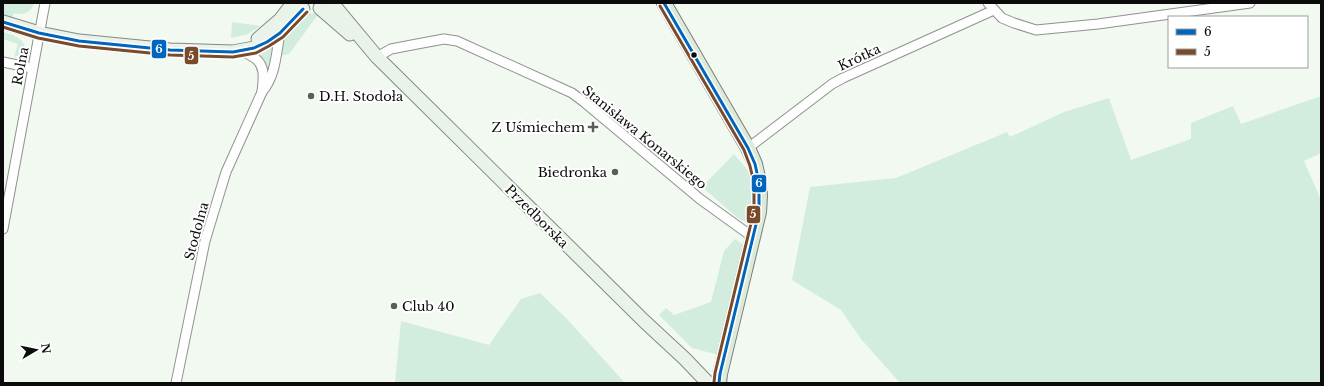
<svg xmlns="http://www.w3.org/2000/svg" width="1324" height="386" viewBox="0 0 1324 386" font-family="'Libre Baskerville',serif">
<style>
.green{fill:#d2edde}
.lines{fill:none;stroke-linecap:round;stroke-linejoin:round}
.street-casing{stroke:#8f928e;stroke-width:11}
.secondary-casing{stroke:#858985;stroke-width:15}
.primary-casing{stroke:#7c7f7b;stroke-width:16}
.street{stroke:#fdfefd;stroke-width:9}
.secondary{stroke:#e9f3e9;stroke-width:13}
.primary{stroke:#dcead9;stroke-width:14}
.bus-1-casing{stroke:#fff;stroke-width:6}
.bus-2-casing{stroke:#fff;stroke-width:6}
.bus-1{stroke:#0065bd;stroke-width:3}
.bus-2{stroke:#7a4b2a;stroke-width:3}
.bus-dot{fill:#0b0b0b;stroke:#fff;stroke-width:1.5}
.poi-dot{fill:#5c5e5b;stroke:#fff;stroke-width:1.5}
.labels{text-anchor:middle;stroke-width:4;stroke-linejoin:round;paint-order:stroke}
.street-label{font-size:13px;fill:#0b0b0b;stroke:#fff}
.poi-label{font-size:13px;fill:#0b0b0b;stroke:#fff;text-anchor:start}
.line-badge{stroke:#fff;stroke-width:1.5}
.badge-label{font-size:11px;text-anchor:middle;font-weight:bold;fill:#fff}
</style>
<rect width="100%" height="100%" fill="#f1f9f0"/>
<!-- green -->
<g class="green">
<path d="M3,3H34C32,12 23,16 14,13L12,18L3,15Z"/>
<path d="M310,13L320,14L322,16H317L289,54L279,56L282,41L304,15Z"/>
<path d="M232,22L261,26L248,34L231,38Z"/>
<path d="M3,32C14,35 29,40 24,54L14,57L18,44L3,39Z"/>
<path d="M274,42L269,75C267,66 264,54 253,53Z"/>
<path d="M1321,96V153L1304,161L1321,200V383H900L861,339L841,310L792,280L810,187L896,178L1007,132L1010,137L1064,112L1109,98L1131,160L1191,139V123L1233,106L1241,124Z"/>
<path d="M734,154C738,159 744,165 748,171C756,183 751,209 750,223L739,219L702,187Z"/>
<path d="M735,239L744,245L717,354H715L692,348L659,315L666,308L674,315L711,302L724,251Z"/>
<path d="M540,293L566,318L625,383H395L401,321L489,345L521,299Z"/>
</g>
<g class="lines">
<!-- street casing -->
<g class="street-casing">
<g id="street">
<path d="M988,3L1002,18L1014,23L1036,30L1098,24L1250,3"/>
<path d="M244,50C248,56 251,55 256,59C266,67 263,81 262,92"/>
<path d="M377,57L391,49L417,44L444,39L457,41L572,93L584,102L700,199L754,238"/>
<path d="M3,62L32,68"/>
<path d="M748,148L832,84L843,78L994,10"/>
<path d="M3,229L45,3"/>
<path d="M176,383L205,241L226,172L262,92C276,75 276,54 280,33"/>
</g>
</g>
<!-- secondary casing -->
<g class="secondary-casing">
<g id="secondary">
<path d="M332,3L377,57L644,321L685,359L708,383"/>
<path d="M320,8L350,34"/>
<path d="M3,22L39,33L79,41L170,50L233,52L254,48L267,42L280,33L303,9"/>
<path d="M258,39L280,20L293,3"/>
</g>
</g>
<!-- primary casing -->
<g class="primary-casing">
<path id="primary" d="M664,3L748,148L755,164L759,182L760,196L759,212L720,374L719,383"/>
</g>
<!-- street -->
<use href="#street" class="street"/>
<!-- secondary -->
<use href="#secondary" class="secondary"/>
<!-- primary -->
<use href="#primary" class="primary"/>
<!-- bus-1 casing -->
<g class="bus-1-casing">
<g id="bus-1">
<path d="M664,3L748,148L755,164L759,182V212L720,374L719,383"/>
<path d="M3,22L39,33L79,41L170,50L233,52L254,48L267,42L280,33L303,9"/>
</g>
</g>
<!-- bus-2 casing -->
<g class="bus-2-casing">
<g id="bus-2">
<path d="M660,6L744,150L750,166L754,183V211L715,373L714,382"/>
<path d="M3,27L38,38L79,46L170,55L233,57L256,53L269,46L283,37L307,12"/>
</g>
</g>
<!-- bus-1 -->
<use href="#bus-1" class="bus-1"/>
<!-- bus-2 -->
<use href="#bus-2" class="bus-2"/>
</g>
<!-- markers -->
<circle class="bus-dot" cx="694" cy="55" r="3.5"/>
<g class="poi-dot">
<circle cx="311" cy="96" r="4"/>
<path d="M591 121h4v4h4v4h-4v4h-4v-4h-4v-4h4z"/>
<circle cx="615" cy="172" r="4"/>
<circle cx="394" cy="306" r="4"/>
</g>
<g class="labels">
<!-- street labels -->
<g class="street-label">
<text transform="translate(859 57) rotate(-25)" y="5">Krótka</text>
<text transform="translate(20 66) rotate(-79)" y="5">Rolna</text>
<text transform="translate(645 137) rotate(39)" y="5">Stanisława Konarskiego</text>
<text transform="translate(537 216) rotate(45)" y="5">Przedborska</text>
<text transform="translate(196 231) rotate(-75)" y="5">Stodolna</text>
</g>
<!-- poi labels -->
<g class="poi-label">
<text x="319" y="101">D.H. Stodoła</text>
<text x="585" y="132" text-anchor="end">Z Uśmiechem</text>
<text x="607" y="177" text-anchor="end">Biedronka</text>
<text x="402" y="311">Club 40</text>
</g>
</g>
<g class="line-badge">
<rect x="151" y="39" width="16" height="20" rx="4" fill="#0065bd"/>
<rect x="184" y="46" width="15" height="19" rx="4" fill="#7a4b2a"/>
<rect x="751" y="174" width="16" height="19" rx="4" fill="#0065bd"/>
<rect x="746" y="205" width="15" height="19" rx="4" fill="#7a4b2a"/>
</g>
<g class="badge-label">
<text x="159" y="53">6</text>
<text x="191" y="60">5</text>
<text x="759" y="187">6</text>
<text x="753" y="218">5</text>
</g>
<!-- border -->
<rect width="1324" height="386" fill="none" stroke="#0b0b0b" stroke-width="8"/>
<!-- legend -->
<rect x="1168" y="16" width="140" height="52" fill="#ffffff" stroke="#9d9d9d"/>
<rect x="1176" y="29" width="20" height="6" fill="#0065bd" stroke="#9d9d9d"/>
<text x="1204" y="36" font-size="12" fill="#0b0b0b">6</text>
<rect x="1176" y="49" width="20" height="6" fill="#7a4b2a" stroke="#9d9d9d"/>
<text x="1204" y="56" font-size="12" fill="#0b0b0b">5</text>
<!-- north arrow -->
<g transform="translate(36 350) rotate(81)" stroke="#ffffff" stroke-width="3" paint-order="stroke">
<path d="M0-3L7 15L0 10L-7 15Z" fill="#0b0b0b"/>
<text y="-6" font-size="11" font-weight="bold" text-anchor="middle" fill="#0b0b0b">N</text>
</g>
</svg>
